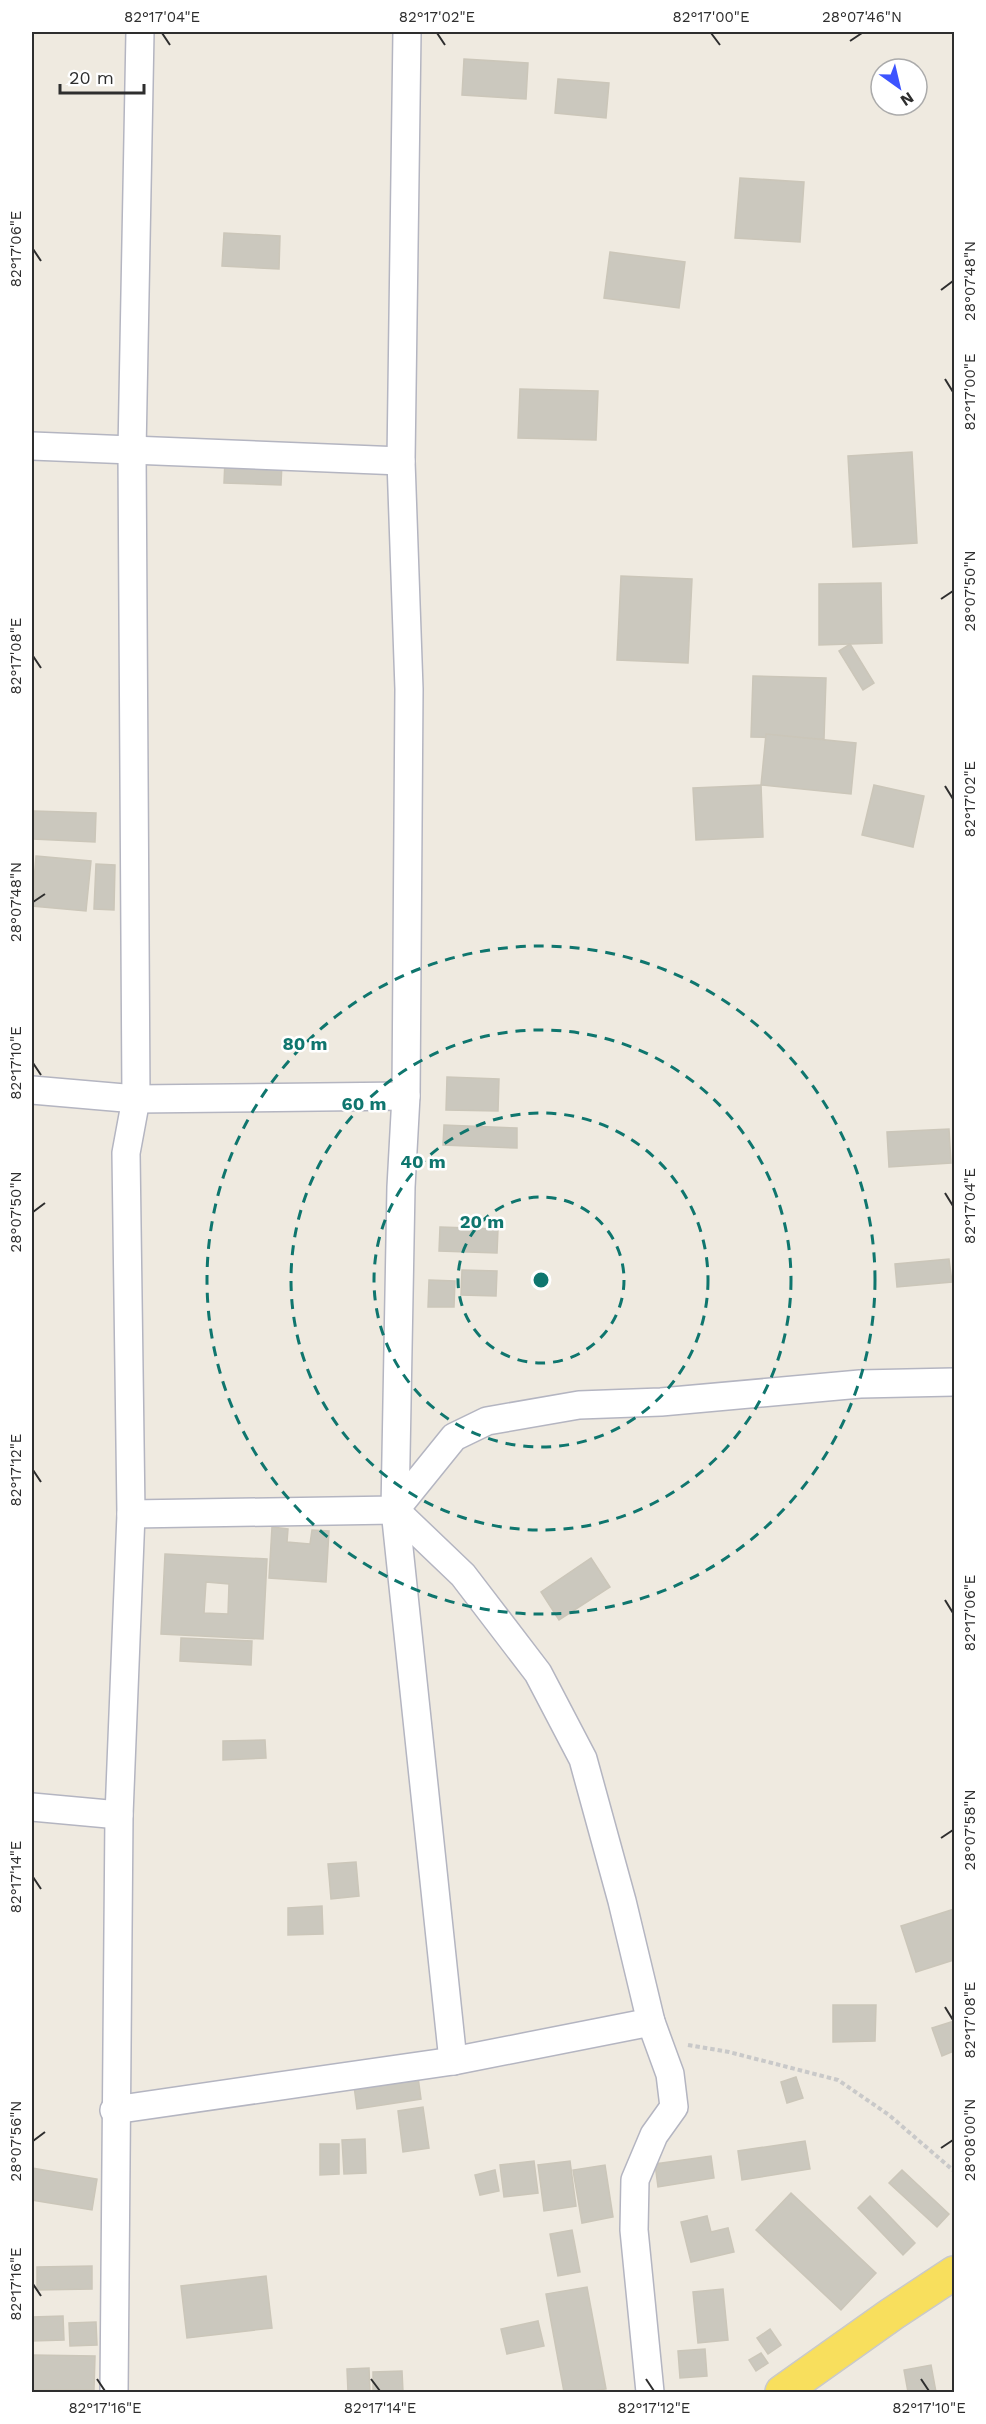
<svg xmlns="http://www.w3.org/2000/svg" width="986" height="2424" viewBox="0 0 986 2424" font-family="'Work Sans',sans-serif">
<style>
.building{fill:#cbc8be;stroke:#cbc6b9;stroke-width:1.5;fill-rule:evenodd}
.lines{fill:none;stroke-linecap:round;stroke-linejoin:round}
.minor-casing{stroke:#b4b5c1;stroke-width:30}
.major-casing{stroke:#c9c9c9;stroke-width:36}
.path{stroke:#c9c9c9;stroke-width:4;stroke-dasharray:4.5 3;stroke-linecap:butt}
.minor{stroke:#fff;stroke-width:27}
.major{stroke:#f8df5d;stroke-width:33}
.ticks{fill:none;stroke:#2e2e2e;stroke-width:2}
.ring{fill:none;stroke:#0f766e;stroke-width:3;stroke-dasharray:10 8}
.centre{fill:#0f766e;stroke:#fff;stroke-width:3}
.ring-label{font-size:18px;text-anchor:middle;font-weight:bold;fill:#0f766e;stroke:#fff;stroke-width:5;stroke-linejoin:round;paint-order:stroke}
.neatline{fill:none;stroke:#2e2e2e;stroke-width:2}
.ticks-label{font-size:15px;text-anchor:middle;fill:#2e2e2e}
</style>
<rect width="100%" height="100%" fill="#efeae0"/>
<!-- building -->
<g class="building">
<path d="M464,59L528,63L526,99L462,95Z"/>
<path d="M558,79L609,83L606,118L555,113Z"/>
<path d="M740,178L804,182L800,242L735,238Z"/>
<path d="M224,233L280,236L279,269L222,266Z"/>
<path d="M610,252L685,262L679,308L604,298Z"/>
<path d="M520,389L598,391L596,440L518,438Z"/>
<path d="M912,452L917,543L853,547L848,456Z"/>
<path d="M225,460L282,462L281,485L224,483Z"/>
<path d="M621,576L692,579L688,663L617,660Z"/>
<path d="M881,583L882,643L819,645V584Z"/>
<path d="M850,644L874,683L863,690L839,651Z"/>
<path d="M753,676L826,678L824,739L751,737Z"/>
<path d="M766,734L856,743L851,794L761,785Z"/>
<path d="M761,785L763,837L696,840L693,788Z"/>
<path d="M874,785L924,796L913,847L862,835Z"/>
<path d="M34,811L96,813L95,842L33,839Z"/>
<path d="M36,856L91,861L86,911L32,906Z"/>
<path d="M96,864L115,865L114,910L94,909Z"/>
<path d="M447,1077L499,1079L498,1111L446,1110Z"/>
<path d="M444,1125L517,1128V1148L443,1145Z"/>
<path d="M949,1129L951,1163L889,1167L887,1132Z"/>
<path d="M440,1227L498,1229L497,1253L439,1251Z"/>
<path d="M949,1259L952,1282L897,1287L895,1264Z"/>
<path d="M462,1270L497,1271L496,1296L461,1295Z"/>
<path d="M429,1280L455,1281L454,1307H428Z"/>
<path d="M272,1527L288,1529L287,1542L310,1544L312,1530L329,1531L326,1582L269,1578Z"/>
<path d="M165,1554L267,1559L263,1639L161,1634ZM206,1582L229,1584L228,1614L204,1613Z"/>
<path d="M591,1558L610,1587L559,1620L541,1592Z"/>
<path d="M181,1638L252,1641L251,1665L180,1661Z"/>
<path d="M265,1740L266,1758L223,1760V1741Z"/>
<path d="M356,1862L359,1896L331,1899L328,1864Z"/>
<path d="M322,1906L323,1934L288,1935V1908Z"/>
<path d="M954,1909V1960L916,1972L901,1926Z"/>
<path d="M833,2005H876L875,2041L833,2042Z"/>
<path d="M954,2021V2051L942,2056L932,2028Z"/>
<path d="M418,2077L421,2099L357,2109L354,2086Z"/>
<path d="M796,2077L803,2098L787,2103L781,2082Z"/>
<path d="M423,2107L429,2148L403,2152L398,2111Z"/>
<path d="M365,2139L366,2173L344,2174L342,2140Z"/>
<path d="M805,2141L810,2169L742,2180L738,2151Z"/>
<path d="M320,2144H339V2174L320,2175Z"/>
<path d="M711,2156L714,2178L658,2187L655,2164Z"/>
<path d="M534,2161L538,2193L504,2197L500,2165Z"/>
<path d="M570,2161L576,2206L544,2211L538,2165Z"/>
<path d="M605,2165L613,2217L582,2223L573,2170Z"/>
<path d="M32,2168L97,2179L92,2210L32,2200Z"/>
<path d="M495,2170L499,2191L480,2195L475,2175Z"/>
<path d="M902,2170L949,2214L937,2227L889,2183Z"/>
<path d="M791,2193L876,2273L841,2310L756,2230Z"/>
<path d="M870,2196L915,2243L903,2255L858,2208Z"/>
<path d="M707,2216L711,2232L728,2228L734,2252L691,2262L681,2222Z"/>
<path d="M572,2230L580,2272L558,2276L550,2234Z"/>
<path d="M92,2266V2289L37,2290V2267Z"/>
<path d="M266,2276L272,2328L187,2338L181,2286Z"/>
<path d="M587,2287L606,2389L588,2392H564L546,2294Z"/>
<path d="M723,2289L728,2340L698,2343L693,2292Z"/>
<path d="M63,2316L64,2340L32,2341V2317Z"/>
<path d="M538,2321L544,2346L507,2354L501,2329Z"/>
<path d="M96,2322L97,2345L70,2346L69,2323Z"/>
<path d="M770,2329L781,2345L768,2354L757,2338Z"/>
<path d="M705,2349L707,2376L680,2378L678,2351Z"/>
<path d="M761,2353L768,2363L756,2371L749,2360Z"/>
<path d="M32,2355L95,2356L94,2390H32Z"/>
<path d="M931,2365L936,2392H908L904,2370Z"/>
<path d="M369,2368L370,2392H348L347,2369Z"/>
<path d="M402,2371L403,2392H373V2372Z"/>
</g>
<g class="lines">
<!-- minor casing -->
<g class="minor-casing">
<g id="minor">
<path d="M407,32L401,461L409,689L406,1096L401,1187L395,1510L453,2061"/>
<path d="M32,446L401,461"/>
<path d="M32,1090L136,1099L406,1096"/>
<path d="M395,1510L463,1575L538,1673L583,1759L622,1901L651,2022L670,2074L674,2107L654,2135L635,2180L634,2230L650,2392"/>
<path d="M131,1514L395,1510L454,1437L487,1421L579,1405L661,1402L860,1384L954,1382"/>
<path d="M32,1807L119,1815"/>
<path d="M114,2110L453,2061L651,2022"/>
<path d="M114,2392L119,1815L131,1514L126,1153L136,1099L132,451L140,32"/>
</g>
</g>
<!-- major casing -->
<g class="major-casing">
<path id="major" d="M782,2392L892,2314L954,2273"/>
</g>
<!-- path -->
<path class="path" d="M688,2045L729,2052L838,2080L889,2115L954,2171"/>
<!-- minor -->
<use href="#minor" class="minor"/>
<!-- major -->
<use href="#major" class="major"/>
</g>
<!-- ticks -->
<path class="ticks" d="M162,33L170,45M437,33L445,45M711,33L720,45M850,41L862,33M33,249L41,261M941,290L953,281M945,379L953,392M941,599L953,591M33,656L41,668M945,786L953,799M33,902L45,894M33,1063L41,1075M945,1193L953,1206M33,1212L45,1203M33,1470L41,1482M945,1600L953,1613M941,1838L953,1830M33,1877L41,1889M945,2007L953,2020M33,2141L45,2132M941,2148L953,2140M33,2284L41,2296M97,2379L105,2391M371,2379L380,2391M646,2379L654,2391M921,2379L929,2391"/>
<!-- distance rings -->
<g class="ring">
<circle cx="541" cy="1280" r="83"/>
<circle cx="541" cy="1280" r="167"/>
<circle cx="541" cy="1280" r="250"/>
<circle cx="541" cy="1280" r="334"/>
</g>
<circle cx="541" cy="1280" r="9" class="centre"/>
<g class="ring-label">
<text x="305" y="1050">80 m</text>
<text x="364" y="1110">60 m</text>
<text x="423" y="1168">40 m</text>
<text x="482" y="1228">20 m</text>
</g>
<!-- border -->
<rect width="986" height="2424" fill="none" stroke="#ffffff" stroke-width="66"/>
<!-- north arrow -->
<g transform="translate(899 87) rotate(146)"><circle r="28" fill="#ffffff" stroke="#ababab" stroke-width="1.5"/>
<path d="M0-4.5L10 22L0 15L-10 22Z" fill="#3d54ff"/>
<text y="-9" font-size="16" font-weight="bold" text-anchor="middle" fill="#2e2e2e">N</text>
</g>
<!-- scale -->
<path d="M60 84v9h84v-9" fill="none" stroke="#2e2e2e" stroke-width="3"/>
<text x="69" y="84" font-size="18" fill="#2e2e2e" stroke="#ffffff" stroke-width="4.5" paint-order="stroke">20 m</text>
<rect x="33" y="33" width="920" height="2358" class="neatline"/>
<g class="ticks-label">
<text x="162" y="22">82°17'04"E</text>
<text x="437" y="22">82°17'02"E</text>
<text x="711" y="22">82°17'00"E</text>
<text x="862" y="22">28°07'46"N</text>
<text transform="translate(16 249) rotate(-90)" y="5">82°17'06"E</text>
<text transform="translate(970 281) rotate(-90)" y="5">28°07'48"N</text>
<text transform="translate(970 392) rotate(-90)" y="5">82°17'00"E</text>
<text transform="translate(970 591) rotate(-90)" y="5">28°07'50"N</text>
<text transform="translate(16 656) rotate(-90)" y="5">82°17'08"E</text>
<text transform="translate(970 799) rotate(-90)" y="5">82°17'02"E</text>
<text transform="translate(16 902) rotate(-90)" y="5">28°07'48"N</text>
<text transform="translate(16 1063) rotate(-90)" y="5">82°17'10"E</text>
<text transform="translate(970 1206) rotate(-90)" y="5">82°17'04"E</text>
<text transform="translate(16 1212) rotate(-90)" y="5">28°07'50"N</text>
<text transform="translate(16 1470) rotate(-90)" y="5">82°17'12"E</text>
<text transform="translate(970 1613) rotate(-90)" y="5">82°17'06"E</text>
<text transform="translate(970 1830) rotate(-90)" y="5">28°07'58"N</text>
<text transform="translate(16 1877) rotate(-90)" y="5">82°17'14"E</text>
<text transform="translate(970 2020) rotate(-90)" y="5">82°17'08"E</text>
<text transform="translate(970 2140) rotate(-90)" y="5">28°08'00"N</text>
<text transform="translate(16 2141) rotate(-90)" y="5">28°07'56"N</text>
<text transform="translate(16 2284) rotate(-90)" y="5">82°17'16"E</text>
<text x="105" y="2413">82°17'16"E</text>
<text x="380" y="2413">82°17'14"E</text>
<text x="654" y="2413">82°17'12"E</text>
<text x="929" y="2413">82°17'10"E</text>
</g>
</svg>
